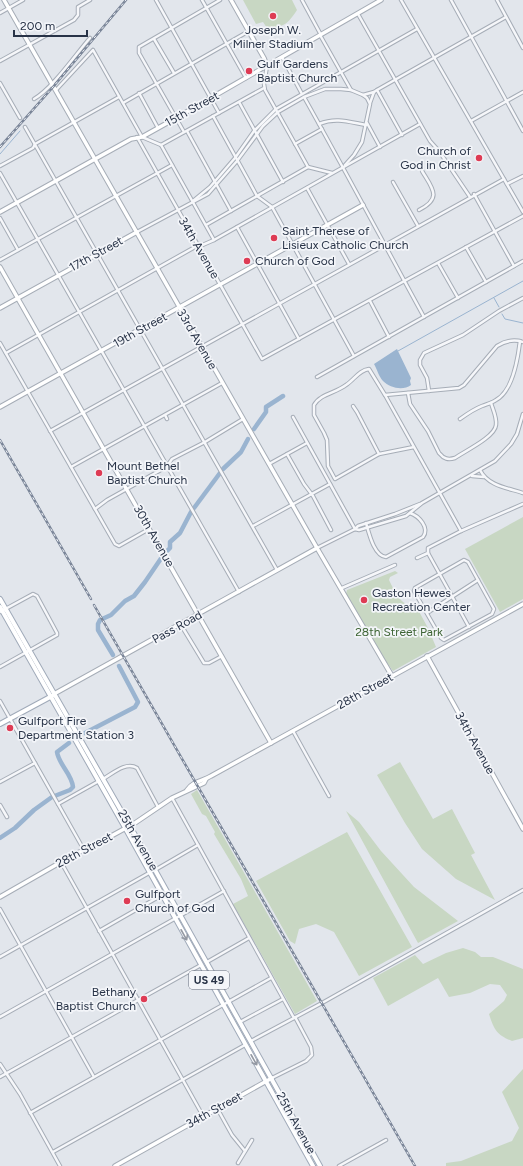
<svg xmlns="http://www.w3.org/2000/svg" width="523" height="1166" viewBox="0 0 523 1166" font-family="Figtree,sans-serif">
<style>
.green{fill:#c8d7c3}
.water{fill:#9ab4d0}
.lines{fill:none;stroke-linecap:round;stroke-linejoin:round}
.stream{stroke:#9ab4d0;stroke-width:1}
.river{stroke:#9ab4d0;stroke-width:4.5}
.street-casing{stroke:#a6adb7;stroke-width:4.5}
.secondary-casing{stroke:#a6adb7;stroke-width:5.5}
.primary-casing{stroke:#a0aab9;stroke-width:6}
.street{stroke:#f6f7fa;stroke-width:2.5}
.secondary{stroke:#fff;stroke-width:3.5}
.primary{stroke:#fff;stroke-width:4}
.rail-casing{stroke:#7a8598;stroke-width:2.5}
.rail{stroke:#f3f5f9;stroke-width:1;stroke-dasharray:3;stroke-linecap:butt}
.oneway{stroke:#9499a3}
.poi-dot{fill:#de3b54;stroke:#f3f5f9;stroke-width:1.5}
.labels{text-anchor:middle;stroke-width:3.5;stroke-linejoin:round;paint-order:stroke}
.shield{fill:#f3f5f9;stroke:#656d7c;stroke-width:1}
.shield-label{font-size:11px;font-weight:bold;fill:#283347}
.poi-label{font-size:12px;fill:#283347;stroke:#f3f5f9;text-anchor:start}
.street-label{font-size:12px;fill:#283347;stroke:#f3f5f9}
.park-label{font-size:12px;fill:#3d6434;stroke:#f3f5f9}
</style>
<rect width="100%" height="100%" fill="#e2e6ec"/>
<!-- green -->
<g class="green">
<path d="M243,0H292L297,10C287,25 285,26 267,28L263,22L256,24Z"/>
<path d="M523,517V599L500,612L465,549Z"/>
<path d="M395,571L398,573L390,577L389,580C395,592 400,606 416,606L428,628L436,647L393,671L380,653L346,594L347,590Z"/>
<path d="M400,762L433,819L452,809L475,853L471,855L495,900L456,879L422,849L405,823L377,775Z"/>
<path d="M197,790L317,1001L295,1014L233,904L248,896L241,879L214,834L215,832L206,816L202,814L191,794Z"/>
<path d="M346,811L359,822L381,851L414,887L458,921L418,943Z"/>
<path d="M347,832L412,947L359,976L334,932L316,924L299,929L295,944L290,941L256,881Z"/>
<path d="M463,948L475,952L481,957H493L523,969V1038L512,1041C497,1035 494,1030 489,1014L504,1001L507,995L500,985L490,984L470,993L449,997L438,978L388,1006L373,978L415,955L423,964L446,953Z"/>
<path d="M523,1069V1166H446V1163L461,1161L512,1141L519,1128L502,1092Z"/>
</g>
<!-- water -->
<path class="water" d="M397,349L411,378L410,381L411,385C403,391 390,388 383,381C379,377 377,369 374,364Z"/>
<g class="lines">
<!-- stream -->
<g class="stream">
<path d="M0,154L20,131"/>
<path d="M494,298L499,307"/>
<path d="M502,314L505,319L523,323"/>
<path d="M398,351L523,281"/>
</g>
<!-- river -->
<g class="river">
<path d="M254,429L266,412V407L283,396"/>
<path d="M223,469L241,452L248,439"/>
<path d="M194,508L220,473"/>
<path d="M167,551L170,548V542L180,533L191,512"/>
<path d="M113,655L98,630V624L100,620L111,615L125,601L134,596L145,582L162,557"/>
<path d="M85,733L135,707L138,702L119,666"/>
<path d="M0,838L15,828L34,810L52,797L70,790L73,787C72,774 59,765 57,752L69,743"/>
</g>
<!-- street casing -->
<g class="street-casing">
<g id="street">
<path d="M156,0L219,113"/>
<path d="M202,0L246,78"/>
<path d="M302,0L321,35"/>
<path d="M401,0L523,212"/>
<path d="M451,0L523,131"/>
<path d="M497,0L523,48"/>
<path d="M0,13L23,0"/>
<path d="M358,14L430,141L439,151L470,197"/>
<path d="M320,35L351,90"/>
<path d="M154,39L174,73"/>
<path d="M282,57L302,94"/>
<path d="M0,61L74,20L78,15V7L90,0"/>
<path d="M267,66L264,84L265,90L308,167L332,173"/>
<path d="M0,83L20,118"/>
<path d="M56,90L93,50L142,137L161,145L214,240"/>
<path d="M377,90L402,135"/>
<path d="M139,93L158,128"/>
<path d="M363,95L374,92"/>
<path d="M304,97C345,170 384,244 424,317"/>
<path d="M34,99C52,89 76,54 90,38"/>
<path d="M239,102L283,182"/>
<path d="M123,103L249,31"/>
<path d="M370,103L374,92L377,90L506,17"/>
<path d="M213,116L257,196L272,207L354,356"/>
<path d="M471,121L523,92"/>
<path d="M367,123L380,147"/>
<path d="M319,124C336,117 349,122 366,125"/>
<path d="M25,127L277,570"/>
<path d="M187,131L231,211"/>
<path d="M184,132L139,53V47L220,0"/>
<path d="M137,137L262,359L523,216"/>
<path d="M295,144L322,129"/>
<path d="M161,145L264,88"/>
<path d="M0,166L33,148L35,144L119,97"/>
<path d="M0,173L239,592"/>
<path d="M393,182L418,226"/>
<path d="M507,184L523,176"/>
<path d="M307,188L349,264"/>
<path d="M474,194L514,266"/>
<path d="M193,201L210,187L235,158L254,131L276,109L417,29"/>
<path d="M419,210C443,198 432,188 422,171"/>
<path d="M0,218L18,250"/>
<path d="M206,225L308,167"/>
<path d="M237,227L299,339"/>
<path d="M137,232L208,194L237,161L263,126L278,112L304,97L325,89H341L351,90L363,95L367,98L370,104L362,142L354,155L345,165"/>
<path d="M466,247L486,282"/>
<path d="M0,260L172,165"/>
<path d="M438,263L458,298"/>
<path d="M370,301L389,337"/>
<path d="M0,343L115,544L119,546L149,529"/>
<path d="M6,353L195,247H198L214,240L420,124"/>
<path d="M317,377L523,261"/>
<path d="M429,391L427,378L420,365V360L424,353L463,335L499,311L523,298"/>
<path d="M408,393L410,404L428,431L439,453C444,459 448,460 455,458C465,451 495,437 496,425C497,417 493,410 491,403"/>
<path d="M385,395L459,388L464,385L497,346C505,341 514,339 523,342"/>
<path d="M353,406L357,412L379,454"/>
<path d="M165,415L167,419"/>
<path d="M293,417L355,529"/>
<path d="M460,419C467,414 474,409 482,406C487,404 492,403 496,400C513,391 518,358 520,341"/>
<path d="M50,431L504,179"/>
<path d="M414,447L379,454L335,479L328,466L327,440L324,433L314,415V405C320,394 336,393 346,385C354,380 359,370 369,369L385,395L461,531"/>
<path d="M287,454L304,484L313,496L331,530"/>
<path d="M269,464L307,443"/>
<path d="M71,467L222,383"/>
<path d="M480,470C488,486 508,488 523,493"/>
<path d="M472,476L484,477"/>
<path d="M95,509L107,500L159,471L167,466L172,459L205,442L243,419"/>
<path d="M366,523C369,533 374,556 386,557L423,537C430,528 419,516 410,513"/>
<path d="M253,526L330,484"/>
<path d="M355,529L359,530L406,516L422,503L495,461L511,444L517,434L523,414"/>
<path d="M317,548L355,529L358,526L395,514L420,504"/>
<path d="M428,553L469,627"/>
<path d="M417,558L428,553V548L461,531L523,504"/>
<path d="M464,560L468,562L494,609L492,614L444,640L441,638L414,591L415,588Z"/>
<path d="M342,588L395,565"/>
<path d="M0,612L33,594L37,596L57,633V635L0,667"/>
<path d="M427,613L478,580"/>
<path d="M181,625L204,663H209L222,656"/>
<path d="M0,701L84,850"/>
<path d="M293,731L329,796"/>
<path d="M103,779C112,774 126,761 137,768L158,807"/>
<path d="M0,782L35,763"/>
<path d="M172,798L294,1018"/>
<path d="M58,804L99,781"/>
<path d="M0,805L7,817"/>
<path d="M61,862L203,1116"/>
<path d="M155,870L198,845"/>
<path d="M0,909L94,1077"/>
<path d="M99,931L162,895"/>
<path d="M0,957L149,873"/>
<path d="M207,962L249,938"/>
<path d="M0,1017L224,891"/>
<path d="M240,1022L283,999"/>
<path d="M251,1041L322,1003L523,890"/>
<path d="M0,1064L20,1094L60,1166"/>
<path d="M0,1077L201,965"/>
<path d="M272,1078L306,1061L312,1055L311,1047L295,1017"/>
<path d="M217,1108L232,1135L245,1151"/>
<path d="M30,1113L271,978"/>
<path d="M53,1152L245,1045"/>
<path d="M238,1163L252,1140"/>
<path d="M339,1166L386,1140"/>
</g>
</g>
<!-- secondary casing -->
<g class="secondary-casing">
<g id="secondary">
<path d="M4,0L317,548L392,676"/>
<path d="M231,0L264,58L267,66"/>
<path d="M0,212L131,139L142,137L176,118L381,0"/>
<path d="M0,267L271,743"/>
<path d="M0,308L137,232"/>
<path d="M0,407L363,205"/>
<path d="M427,656L523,829"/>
<path d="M54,694L317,548"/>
<path d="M187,790C193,781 203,781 211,776L523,604"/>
<path d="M0,897L75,854L93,846L135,823L172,798L204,783L206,779"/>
<path d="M115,1166L272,1078"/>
</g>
</g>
<!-- primary casing -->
<g class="primary-casing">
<g id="primary">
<path d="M0,599L155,870L320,1166"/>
<path d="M0,607L123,824L313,1166"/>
<path d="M0,724L52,696"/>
</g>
</g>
<!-- street -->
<use href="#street" class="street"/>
<!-- secondary -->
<use href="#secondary" class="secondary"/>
<!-- primary -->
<use href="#primary" class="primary"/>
<!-- rail casing -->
<g class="rail-casing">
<g id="rail">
<path d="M0,147L53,87L126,0"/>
<path d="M0,440L91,599"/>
<path d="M94,605L415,1166"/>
</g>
</g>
<!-- rail -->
<use href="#rail" class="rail"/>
</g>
<!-- one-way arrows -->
<defs><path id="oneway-shaft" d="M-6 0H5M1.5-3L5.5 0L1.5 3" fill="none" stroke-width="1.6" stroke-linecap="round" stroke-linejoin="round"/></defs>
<g class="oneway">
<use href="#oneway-shaft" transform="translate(184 935) rotate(61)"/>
<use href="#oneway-shaft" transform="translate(254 1060) rotate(61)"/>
</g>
<!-- markers -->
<g class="poi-dot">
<circle cx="273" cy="16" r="4"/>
<circle cx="249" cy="71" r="4"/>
<circle cx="479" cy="158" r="4"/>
<circle cx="274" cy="238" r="4"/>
<circle cx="247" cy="261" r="4"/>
<circle cx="99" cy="473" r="4"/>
<circle cx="364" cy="600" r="4"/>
<circle cx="10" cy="728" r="4"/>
<circle cx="127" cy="901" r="4"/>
<circle cx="144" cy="999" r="4"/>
</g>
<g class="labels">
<!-- shield labels -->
<rect class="shield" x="189" y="971" width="40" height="18" rx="3"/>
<g class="shield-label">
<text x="209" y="984">US 49</text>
</g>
<!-- poi labels -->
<g class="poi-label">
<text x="273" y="34" text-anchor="middle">Joseph W.<tspan x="273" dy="14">Milner Stadium</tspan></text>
<text x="257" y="68">Gulf Gardens<tspan x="257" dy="14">Baptist Church</tspan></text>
<text x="471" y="155" text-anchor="end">Church of<tspan x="471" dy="14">God in Christ</tspan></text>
<text x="282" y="235">Saint Therese of<tspan x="282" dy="14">Lisieux Catholic Church</tspan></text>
<text x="255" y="265">Church of God</text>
<text x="107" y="470">Mount Bethel<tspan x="107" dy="14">Baptist Church</tspan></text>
<text x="372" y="597">Gaston Hewes<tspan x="372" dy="14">Recreation Center</tspan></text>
<text x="18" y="725">Gulfport Fire<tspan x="18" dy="14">Department Station 3</tspan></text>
<text x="135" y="898">Gulfport<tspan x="135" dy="14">Church of God</tspan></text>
<text x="136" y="996" text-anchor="end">Bethany<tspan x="136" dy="14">Baptist Church</tspan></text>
</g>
<!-- street labels -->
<g class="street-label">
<text transform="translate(192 109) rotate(-29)" y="4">15th Street</text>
<text transform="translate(199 248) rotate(60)" y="4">34th Avenue</text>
<text transform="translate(96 254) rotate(-29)" y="4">17th Street</text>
<text transform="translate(140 330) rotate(-29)" y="4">19th Street</text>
<text transform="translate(197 339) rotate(60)" y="4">33rd Avenue</text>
<text transform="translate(154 536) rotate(60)" y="4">30th Avenue</text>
<text transform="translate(177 627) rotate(-29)" y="4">Pass Road</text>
<text transform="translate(365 691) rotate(-29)" y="4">28th Street</text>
<text transform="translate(475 743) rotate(61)" y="4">34th Avenue</text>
<text transform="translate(138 840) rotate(60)" y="4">25th Avenue</text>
<text transform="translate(84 850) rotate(-28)" y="4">28th Street</text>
<text transform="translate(214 1110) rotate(-29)" y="4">34th Street</text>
<text transform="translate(296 1123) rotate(61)" y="4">25th Avenue</text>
</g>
<!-- park labels -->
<g class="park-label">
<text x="399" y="636">28th Street Park</text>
</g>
</g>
<!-- scale -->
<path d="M14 30v6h73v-6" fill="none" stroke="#283347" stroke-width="2"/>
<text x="20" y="30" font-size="12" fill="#283347" stroke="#f3f5f9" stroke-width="3" paint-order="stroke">200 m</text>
</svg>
